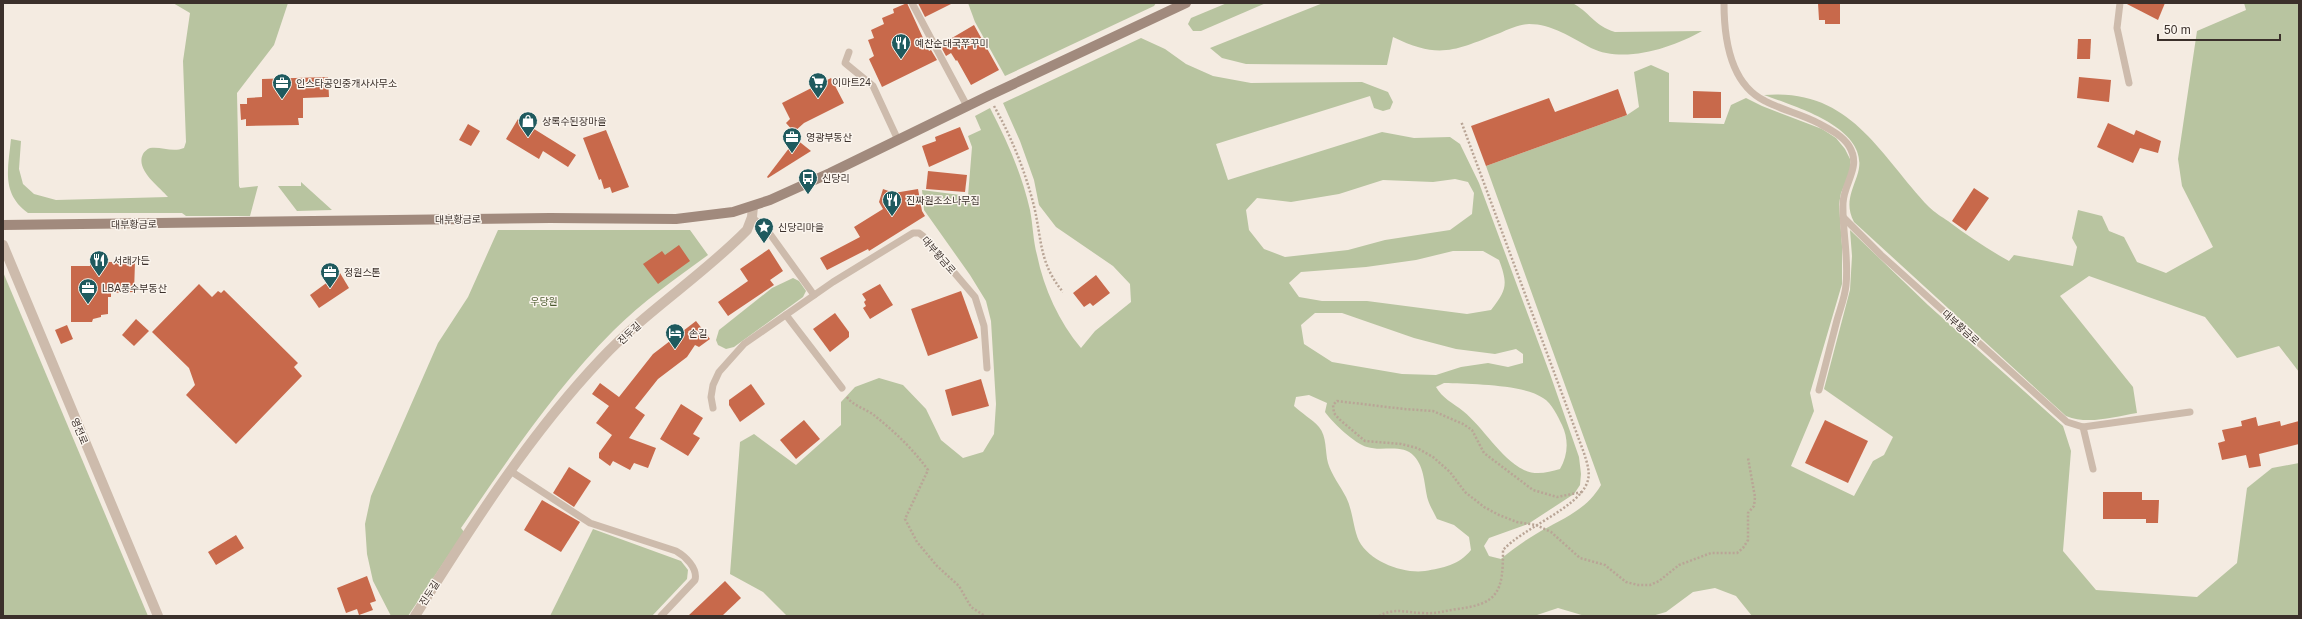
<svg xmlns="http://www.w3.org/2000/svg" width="2302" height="619" viewBox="0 0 2302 619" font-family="Arial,'Noto Sans KR',sans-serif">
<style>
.green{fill:#b8c4a0;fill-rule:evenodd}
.building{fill:#c8694b}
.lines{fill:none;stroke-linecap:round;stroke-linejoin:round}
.path{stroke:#b9a596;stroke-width:2.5;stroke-dasharray:2 2;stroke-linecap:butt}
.service{stroke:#cdbbac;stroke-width:7}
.minor{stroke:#cdbbac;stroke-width:10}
.tertiary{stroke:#cdbbac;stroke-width:10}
.secondary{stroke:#a18a7d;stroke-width:10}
.labels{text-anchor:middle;stroke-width:3;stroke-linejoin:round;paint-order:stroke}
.poi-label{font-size:10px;fill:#3b302b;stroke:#fbf5ee;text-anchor:start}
.street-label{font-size:10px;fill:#3b302b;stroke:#fbf5ee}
.park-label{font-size:10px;fill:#4a5a2e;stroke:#fbf5ee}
</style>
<rect width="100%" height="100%" fill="#f4ebe1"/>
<!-- green -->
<g class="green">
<path d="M173,3H288L274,45L237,93L239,186L240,188L258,186L250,216H186L182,213H28C1,193 8,169 11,139L21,141L19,169L23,184L34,194L56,200L168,197C159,186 135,170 143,154C144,152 147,149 150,148C161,146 172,153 184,148L186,142L183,61L190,13Z"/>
<path d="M968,3H1156L1154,6L1005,76L975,22Z"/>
<path d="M1227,3H1266L1201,31H1193L1188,24L1191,18Z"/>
<path d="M1323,3H1572C1589,11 1594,26 1615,32L1702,31C1672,48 1624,64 1591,48C1572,38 1552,24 1529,24C1521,24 1508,29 1500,33C1455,50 1440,60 1393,37L1387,65L1246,64L1222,58L1210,48Z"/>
<path d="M2244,3H2299V372L2279,346L2237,358L2205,317L2089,276L2060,296L2133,387L2137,413C2113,417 2088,425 2066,416L1854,222C1845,205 1851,193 1857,176C1874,129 1796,107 1764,95C1851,88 1878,153 1929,207C1934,212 1942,217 1948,221C1968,236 1987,249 2009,261L2014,255L2073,266L2077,247L2072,238L2078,210L2102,216L2109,231L2124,237L2137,262L2166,273L2213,247L2182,186L2178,159L2197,31L2246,10Z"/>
<path d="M1141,38L1165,49L1186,64L1213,76L1251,83L1362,82L1388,92L1393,102L1390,109L1383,111L1374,108L1370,96L1216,144L1228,180L1382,132L1414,138L1450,137L1460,144L1479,183L1550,374L1579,457L1581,474L1580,485L1574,494L1528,524L1489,538L1484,546L1489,556L1501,559C1512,550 1524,541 1536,534C1561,519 1586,511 1601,485L1486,166L1627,115L1639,107L1634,72L1651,65L1669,73V122L1724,124L1731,105L1746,98L1762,106L1822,129L1836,138L1845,149L1850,159L1851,170L1841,193L1839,204L1842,246V284L1810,393L1814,411L1791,466L1854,496L1873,461L1884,455L1893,437L1824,389L1850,290L1852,256L1850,230L1928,305L2063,426L2071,451L2063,551L2096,590L2197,597L2237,563L2247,488L2272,468L2299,463V616H1752L1736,596L1715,588L1693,592L1666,612L1652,616H1585L1558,608L1534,616H787L763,592L730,574L740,442L754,434L796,465L841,425V402L855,387L879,378L903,385L926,409L941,440L963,458L983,452L994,434L996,404L991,321L986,301L970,275L924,210L922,190L968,196L972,147L968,136L981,130L975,116L990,108C1007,141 1022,174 1030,210C1033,225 1033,240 1037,255C1044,289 1059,322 1081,348L1095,331L1131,302L1130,284L1113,266L1056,227L1039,205L1034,180L1020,141L1003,103ZM1455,179L1468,182L1474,193L1472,214L1450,230L1385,240L1348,250L1285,257L1264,249L1249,230L1246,210L1257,198L1291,202L1339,194L1383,180L1433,182ZM1453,251H1483L1499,260C1508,284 1507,290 1491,310L1467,314L1367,301H1322L1299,297L1289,283L1301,272L1366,267L1416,260ZM1315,313H1342L1414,338L1456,349L1495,354L1516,349L1523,354V363L1508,367L1488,363L1461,367L1436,375L1402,374L1332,362L1304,344L1301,325ZM1444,383C1470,384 1522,384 1543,398C1552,403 1558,417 1562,425C1569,440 1568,455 1560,469C1548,472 1537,476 1524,470C1499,457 1484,428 1463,411C1453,403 1442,398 1436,387ZM1309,395L1327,403L1325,412C1332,422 1355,444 1367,447C1382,452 1402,443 1414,456C1425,468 1424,485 1428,500C1430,506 1434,513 1437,519L1454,525L1469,537L1471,550C1459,565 1443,568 1425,571C1404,574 1370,562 1359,541C1353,528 1353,511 1346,497C1340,485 1332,476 1328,463C1325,452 1327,436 1319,427C1312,419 1301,413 1294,406L1296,397Z"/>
<path d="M301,182L332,210L297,211L278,186H301Z"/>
<path d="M498,230H690L708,255C675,279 642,302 613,331C554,390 508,460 461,528L464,532L408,616H391L373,581L367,554L365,524L371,496L438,343L468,297Z"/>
<path d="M3,272L148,616H3Z"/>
<path d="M793,278L799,281L806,291L803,297L734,347L726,349L718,345L716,340L719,330L772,288Z"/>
<path d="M593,529L681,561L688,570L687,579L652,616H550Z"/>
</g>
<!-- building -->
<g class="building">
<path d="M907,3L929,51L931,50L937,60L882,87L869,59L874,56L868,40L874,38L871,30L884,24L882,18L894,13L893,9Z"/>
<path d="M918,3H953L925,17Z"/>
<path d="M1818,3H1840V24H1825V20H1819Z"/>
<path d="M2125,3H2165L2158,20Z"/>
<path d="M974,25L999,70L971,85L957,60L956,61L951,53L946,56L940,45Z"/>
<path d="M2078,39H2091L2090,59H2077Z"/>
<path d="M328,77L329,97L303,98V118H298L299,125L246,126V119L241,120L240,104H247V98L262,97V79Z"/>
<path d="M2079,77L2111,80L2109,102L2077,98Z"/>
<path d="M831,78L844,103L804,123L794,132L786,123L790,119L782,103Z"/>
<path d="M1618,89L1627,115L1486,166L1471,126L1549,98L1555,112Z"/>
<path d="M1693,91L1721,92V118H1693Z"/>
<path d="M518,119L576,155L568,167L543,151L539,159L506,139Z"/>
<path d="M2108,123L2134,135L2136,130L2161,141L2158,153L2140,148L2133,163L2097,147Z"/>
<path d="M468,124L480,131L471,146L459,140Z"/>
<path d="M960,127L969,149L929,167L922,146L936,141L935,137Z"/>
<path d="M606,130L629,187L612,193L610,187L604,189L601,179L599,180L583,138Z"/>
<path d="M796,139L811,151L768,178L767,177Z"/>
<path d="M928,171L967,175L965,192L926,189Z"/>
<path d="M1974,188L1989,198L1966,231L1952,221Z"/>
<path d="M883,189L894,193L918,189L922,211L925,216L869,251L868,249L827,270L820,258L860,237L854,227L883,209L879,202Z"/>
<path d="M679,245L690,261L658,284L643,264L662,251L665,255Z"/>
<path d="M769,249L783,271L770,280L774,285L728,316L718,302L748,281L740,269Z"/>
<path d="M90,262H135L134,292L111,293V297H108V314L101,315V317L93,319L92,322H71V266H90Z"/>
<path d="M340,273L349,288L319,308L310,295Z"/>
<path d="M1096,275L1110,293L1093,306L1090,303L1084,307L1073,293Z"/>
<path d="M199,284L212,297L218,291L221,293L224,290L298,363L294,367L302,376L236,444L186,395L195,385L189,368L152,332Z"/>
<path d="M880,284L893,305L870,319L863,308L866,306L864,302L866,300L862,294Z"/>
<path d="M961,291L978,338L928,356L911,309Z"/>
<path d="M835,313L849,332V337L830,352L813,329Z"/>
<path d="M136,319L149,331L134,346L122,335Z"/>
<path d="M696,321L710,339L699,347L695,345L687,357L658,379L635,408L645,415L629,438L656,448L648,468L634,463L630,470L613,461L610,466L599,458V453L612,435L596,423L609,406L592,394L600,383L619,397L653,354Z"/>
<path d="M67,325L73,339L61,344L55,330Z"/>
<path d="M981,379L989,406L952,416L945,390Z"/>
<path d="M751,384L765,404L740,422L729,405V400Z"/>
<path d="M681,404L703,418L693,434L700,438L688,456L660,439Z"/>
<path d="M2256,417L2258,426L2280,421L2281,426L2299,421V444L2259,454L2261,466L2249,468L2246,455L2222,460L2218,443L2225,441L2222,430L2242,426L2241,421Z"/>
<path d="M804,420L820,439L796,459L780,440Z"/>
<path d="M1825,420L1868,441L1848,483L1805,463Z"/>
<path d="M569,467L591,481L574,507L553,493Z"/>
<path d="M2103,492H2142V500H2159L2158,523H2146V519H2103Z"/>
<path d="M542,500L580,522L561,552L524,530Z"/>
<path d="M236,535L244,548L216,565L208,552Z"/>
<path d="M367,576L376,601L370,603L373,610L359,615L357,609L346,613L337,588Z"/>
<path d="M725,581L741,598L722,616H688Z"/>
</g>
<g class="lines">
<!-- path -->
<g class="path">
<path d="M994,106C1012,138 1025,171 1034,206C1042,240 1039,263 1063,292"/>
<path d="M847,397C853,406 867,409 875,416C895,432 913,449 928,470L905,519L917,542L937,566L959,586L971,607L985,616"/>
<path d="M1582,492L1557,497L1533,490L1484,453L1472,430L1463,424L1433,411L1404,409L1337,401L1333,405L1334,413L1339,419L1365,441L1401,444L1417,448L1433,457L1450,472L1465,492L1484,507L1499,515L1517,522L1536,525L1551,532L1580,558L1605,565L1626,582L1638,585H1650L1659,581L1679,565L1711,553H1737L1743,548L1748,540V513L1754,506L1755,497L1748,458"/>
<path d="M1379,616C1395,607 1406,613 1423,613C1435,614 1445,611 1457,609C1499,604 1503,591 1503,550C1523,528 1578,508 1587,483C1591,473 1587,463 1584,453L1461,121"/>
</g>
<!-- service -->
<g class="service">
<path d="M912,3L967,106"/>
<path d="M1724,3C1724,37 1730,84 1765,101C1782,110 1801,114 1818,123C1829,129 1842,135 1849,146C1862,167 1844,182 1843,203C1842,231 1849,257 1846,285C1845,297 1840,309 1837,320C1831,343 1825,367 1819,390"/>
<path d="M2120,3L2117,28L2129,83"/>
<path d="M849,52L845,63L873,86L898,140"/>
<path d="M752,217L770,234L814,295"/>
<path d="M1844,218L1881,255L2067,422L2083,427L2190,412"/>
<path d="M786,315L842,388"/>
<path d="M713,408L711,397L713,385L719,372L744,344L833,282L913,233H919L923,236L975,297L984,326L987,368"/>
<path d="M2083,427L2093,469"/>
<path d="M512,472L590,523L676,551C685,556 698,568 695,580L661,616"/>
</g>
<!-- minor -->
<path class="minor" d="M415,616C471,527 529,435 601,359C646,311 702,276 747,230L752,217L753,206"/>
<!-- tertiary -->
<path class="tertiary" d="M3,245L158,616"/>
<!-- secondary -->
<path class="secondary" d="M3,225L550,218L676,219L733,212L770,200L830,173L988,96L1186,3"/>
</g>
<!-- icons -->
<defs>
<g id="restaurant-pin" transform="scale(1)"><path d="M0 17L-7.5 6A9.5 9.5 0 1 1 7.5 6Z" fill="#1f5a5e" stroke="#fbf5ee"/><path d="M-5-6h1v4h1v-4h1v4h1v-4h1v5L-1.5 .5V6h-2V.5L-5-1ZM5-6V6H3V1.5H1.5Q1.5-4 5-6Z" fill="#fff"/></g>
<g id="supermarket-pin" transform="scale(1)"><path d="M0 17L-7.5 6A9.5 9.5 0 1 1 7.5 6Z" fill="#1f5a5e" stroke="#fbf5ee"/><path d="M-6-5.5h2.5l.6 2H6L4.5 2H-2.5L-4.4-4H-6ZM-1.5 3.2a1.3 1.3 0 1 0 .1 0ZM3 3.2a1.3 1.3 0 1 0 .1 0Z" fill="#fff"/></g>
<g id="office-pin" transform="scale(1)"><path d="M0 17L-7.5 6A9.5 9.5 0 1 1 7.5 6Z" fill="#1f5a5e" stroke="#fbf5ee"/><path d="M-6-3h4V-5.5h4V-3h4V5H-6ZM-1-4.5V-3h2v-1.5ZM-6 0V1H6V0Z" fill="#fff"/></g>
<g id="shop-pin" transform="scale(1)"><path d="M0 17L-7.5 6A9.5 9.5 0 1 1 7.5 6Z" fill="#1f5a5e" stroke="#fbf5ee"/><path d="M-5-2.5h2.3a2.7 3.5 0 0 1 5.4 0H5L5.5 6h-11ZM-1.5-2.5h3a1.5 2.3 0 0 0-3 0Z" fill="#fff"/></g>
<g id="bus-pin" transform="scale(1)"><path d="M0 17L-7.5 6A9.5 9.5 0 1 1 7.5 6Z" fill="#1f5a5e" stroke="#fbf5ee"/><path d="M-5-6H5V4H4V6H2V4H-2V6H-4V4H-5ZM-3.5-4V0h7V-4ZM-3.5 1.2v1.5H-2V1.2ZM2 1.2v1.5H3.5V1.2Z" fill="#fff"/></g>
<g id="sight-pin" transform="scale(1)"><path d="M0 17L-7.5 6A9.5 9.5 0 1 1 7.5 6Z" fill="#1f5a5e" stroke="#fbf5ee"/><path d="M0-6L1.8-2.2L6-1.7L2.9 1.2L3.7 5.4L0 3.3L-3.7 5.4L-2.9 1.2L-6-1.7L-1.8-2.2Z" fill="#fff"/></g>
<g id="hotel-pin" transform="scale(1)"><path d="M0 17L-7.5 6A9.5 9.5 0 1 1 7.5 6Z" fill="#1f5a5e" stroke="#fbf5ee"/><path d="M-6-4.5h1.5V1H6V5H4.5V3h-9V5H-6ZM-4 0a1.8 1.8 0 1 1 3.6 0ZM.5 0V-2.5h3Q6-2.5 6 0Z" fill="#fff"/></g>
</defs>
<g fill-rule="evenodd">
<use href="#restaurant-pin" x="901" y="43"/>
<use href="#supermarket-pin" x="818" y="82"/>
<use href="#office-pin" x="282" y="83"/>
<use href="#shop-pin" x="528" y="121"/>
<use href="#office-pin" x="792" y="137"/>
<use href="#bus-pin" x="808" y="178"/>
<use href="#restaurant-pin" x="892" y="200"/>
<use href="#sight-pin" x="764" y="227"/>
<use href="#restaurant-pin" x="99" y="260"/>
<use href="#office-pin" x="330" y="272"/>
<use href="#office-pin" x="88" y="288"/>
<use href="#hotel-pin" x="675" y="333"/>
</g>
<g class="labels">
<!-- poi labels -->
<g class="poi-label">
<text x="915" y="47">예찬순대국쭈꾸미</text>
<text x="832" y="86">이마트24</text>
<text x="296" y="87">인스타공인중개사사무소</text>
<text x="542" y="125">상록수된장마을</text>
<text x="806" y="141">영광부동산</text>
<text x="822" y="182">신당리</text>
<text x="906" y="204">진짜원조소나무집</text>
<text x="778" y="231">신당리마을</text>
<text x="113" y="264">서래가든</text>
<text x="344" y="276">정원스톤</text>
<text x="102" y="292">LBA풍수부동산</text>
<text x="689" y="337">손길</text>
</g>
<!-- street labels -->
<g class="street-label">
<text transform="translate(458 219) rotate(-1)" y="4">대부황금로</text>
<text transform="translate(134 224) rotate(-1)" y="4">대부황금로</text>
<text transform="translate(939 255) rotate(49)" y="4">대부황금로</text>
<text transform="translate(1961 327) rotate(42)" y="4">대부황금로</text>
<text transform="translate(629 333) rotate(-43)" y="4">진두길</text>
<text transform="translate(80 431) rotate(67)" y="4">영전로</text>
<text transform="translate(429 593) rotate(-57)" y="4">진두길</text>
</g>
<!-- park labels -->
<g class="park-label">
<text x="544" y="305">우당원</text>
</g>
</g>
<!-- border -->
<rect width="2302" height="619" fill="none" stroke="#3b302b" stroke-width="8"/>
<!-- scale -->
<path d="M2158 34v6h122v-6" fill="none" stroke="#3b302b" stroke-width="2"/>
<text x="2164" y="34" font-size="12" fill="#3b302b" stroke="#fbf5ee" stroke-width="3" paint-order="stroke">50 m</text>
</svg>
